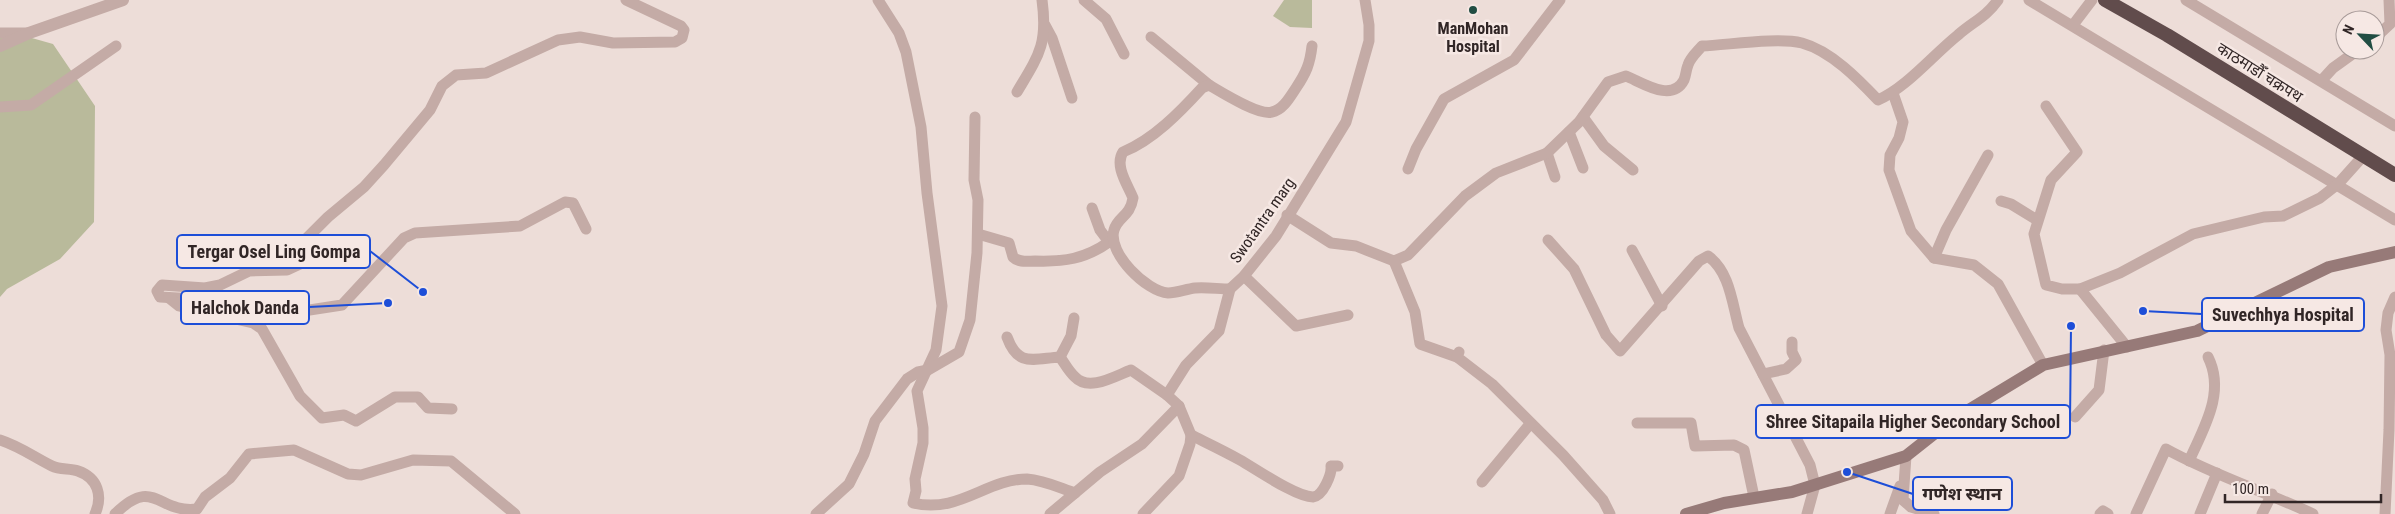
<svg xmlns="http://www.w3.org/2000/svg" width="2395" height="514" viewBox="0 0 2395 514" font-family="'Roboto Condensed','Noto Sans Devanagari',sans-serif">
<style>
.green{fill:#b9ba9b}
.lines{fill:none;stroke-linecap:round;stroke-linejoin:round}
.minor{stroke:#c4aba6;stroke-width:11}
.tertiary{stroke:#c4aba6;stroke-width:12}
.secondary{stroke:#977a78;stroke-width:12}
.trunk{stroke:#614c4c;stroke-width:14}
.poi-dot{fill:#214d43;stroke:#f6e8e4;stroke-width:2}
.labels{text-anchor:middle;stroke-width:5;stroke-linejoin:round;paint-order:stroke}
.poi-label{font-size:16px;font-weight:bold;fill:#312626;stroke:#f6e8e4}
.street-label{font-size:16px;fill:#312626;stroke:#f6e8e4}
.leader{fill:none;stroke:#1d4ed8;stroke-width:2}
.callout-dot{fill:#1d4ed8;stroke:#f6e8e4;stroke-width:2}
.callout{fill:#f6e8e4;stroke:#1d4ed8;stroke-width:2}
.callout-label{font-size:18px;text-anchor:middle;font-weight:bold;fill:#312626}
</style>
<rect width="100%" height="100%" fill="#edddd8"/>
<!-- green -->
<g class="green">
<path d="M1284,0H1312V28L1290,27L1273,16Z"/>
<path d="M0,29L53,44L95,106L94,222L60,259L7,289L0,297Z"/>
</g>
<g class="lines">
<!-- minor -->
<g class="minor">
<path d="M878,0L899,33L906,52L921,127L927,193L942,306L936,350L917,391L923,428V443L915,479L916,491L913,503C959,514 986,479 1027,479C1044,480 1060,488 1075,493"/>
<path d="M1084,0L1106,19L1124,54"/>
<path d="M2029,0L2395,220"/>
<path d="M2186,0L2395,126"/>
<path d="M1045,25L1052,38L1072,98"/>
<path d="M2073,25L2092,0"/>
<path d="M0,33H29"/>
<path d="M1151,37L1209,85"/>
<path d="M2375,38L2390,24L2389,0"/>
<path d="M2322,80L2333,68L2358,50"/>
<path d="M1017,92C1039,55 1048,44 1042,0"/>
<path d="M1893,93L1903,122L1899,138L1890,155L1889,170L1911,231L1934,258L1946,230L1988,155"/>
<path d="M2046,106L2077,152L2051,180L2034,234L2046,285L2062,289H2080L2120,273L2193,234L2264,217L2283,216L2320,198L2338,184L2364,155"/>
<path d="M0,107L31,105L116,46"/>
<path d="M1583,117L1604,146L1633,170"/>
<path d="M1569,132L1583,168"/>
<path d="M1547,153L1555,177"/>
<path d="M1408,169L1416,149L1444,99L1514,60L1560,0"/>
<path d="M2001,201L2011,204L2037,220"/>
<path d="M1092,208L1100,230L1109,242H1113"/>
<path d="M1287,215L1331,243L1356,246L1394,261L1408,255L1465,196L1496,173L1547,153L1579,122L1608,82L1626,76C1643,83 1672,103 1684,80C1686,75 1686,70 1688,65C1690,58 1697,52 1702,46C1728,45 1777,37 1802,43C1831,51 1858,79 1878,100C1906,88 1933,55 1958,35C1974,21 1985,18 1998,0"/>
<path d="M586,229L573,203L565,202L520,226L415,233L404,238L342,305L303,311L249,302L160,297L157,291L162,285L205,288L220,285L249,271L287,270L300,264L304,241L328,217L364,187L384,165L430,110L442,86L456,75L486,73L558,40L580,37L613,43L675,42L682,38L684,30L681,26L626,0"/>
<path d="M978,234L1009,243L1013,257C1019,263 1028,261 1035,261C1064,262 1085,259 1109,242"/>
<path d="M1548,240L1574,269L1606,335L1620,351L1699,261L1708,256C1730,272 1732,303 1739,328L1810,465L1815,485L1807,514"/>
<path d="M1632,250L1662,306"/>
<path d="M1934,258L1974,265L1998,284L2043,365"/>
<path d="M1394,261L1415,312L1420,344L1457,357"/>
<path d="M1244,276L1296,326L1348,315"/>
<path d="M1230,289C1219,289 1206,287 1195,288C1186,289 1177,293 1168,293C1147,292 1107,253 1114,230C1118,216 1130,217 1133,198C1128,185 1114,166 1123,152C1153,140 1180,112 1202,88L1209,85C1221,92 1259,116 1272,112C1283,110 1290,97 1296,88C1306,73 1310,64 1312,46"/>
<path d="M2080,289L2127,347"/>
<path d="M169,298L179,306L253,323L262,329L300,396L322,418L344,415L356,421L395,397H418L428,408L452,409"/>
<path d="M1007,337C1018,367 1032,359 1060,357C1065,364 1069,372 1075,377C1089,392 1115,376 1131,370L1167,395"/>
<path d="M1459,352L1457,357L1492,384L1563,455L1603,500L1610,514"/>
<path d="M1060,357L1071,336L1074,318"/>
<path d="M1763,374L1786,369L1796,360L1792,352V342"/>
<path d="M2075,417L2099,390L2104,350"/>
<path d="M1637,423H1691L1695,446L1734,445L1744,450L1754,497"/>
<path d="M1191,435C1207,443 1224,451 1240,460C1256,469 1296,497 1313,497C1323,496 1332,474 1331,466H1338"/>
<path d="M0,440C19,446 34,457 52,466C60,470 70,468 78,471C98,478 103,496 95,514"/>
<path d="M1906,456L1903,500L1911,507L1934,514"/>
<path d="M2189,461C2203,429 2226,393 2208,357"/>
<path d="M1482,482L1530,424"/>
<path d="M115,514C154,475 158,514 197,509L205,497L230,478L249,454L294,450L348,474L361,475L413,460L451,461L515,514"/>
<path d="M816,514L849,484L864,454L875,421L907,379L918,372L928,370L959,352L970,320L977,253L978,200L974,180L975,117"/>
<path d="M1050,514L1100,472L1142,444L1179,406"/>
<path d="M1143,514L1179,476L1190,444L1191,435L1179,406L1167,395L1186,365L1219,331L1230,289L1244,276L1276,236L1346,122L1369,41V25L1365,0"/>
<path d="M1890,514L1900,486"/>
<path d="M2100,514L2103,511L2108,514"/>
<path d="M2136,514L2166,449C2213,475 2264,491 2313,514"/>
<path d="M2200,514L2217,473"/>
<path d="M2262,514L2272,494"/>
<path d="M2385,514L2389,430L2390,355L2386,330L2388,313L2395,297"/>
</g>
<!-- tertiary -->
<path class="tertiary" d="M0,46L29,33L123,0"/>
<!-- secondary -->
<path class="secondary" d="M1686,514L1724,503L1792,492L1906,456L1949,422L2043,365L2197,331L2329,267L2395,252"/>
<!-- trunk -->
<path class="trunk" d="M2105,0L2167,35L2395,175"/>
</g>
<!-- markers -->
<circle class="poi-dot" cx="1473" cy="10" r="5"/>
<g class="labels">
<!-- poi labels -->
<g class="poi-label">
<text x="1473" y="34">ManMohan<tspan x="1473" dy="18">Hospital</tspan></text>
</g>
<!-- street labels -->
<g class="street-label">
<text transform="translate(2260 72) rotate(32)" y="6">काठमाडाैँ चक्रपथ</text>
<text transform="translate(1262 220) rotate(-55)" y="6">Swotantra marg</text>
</g>
</g>
<!-- callouts -->
<path class="leader" d="M423 292L370 251M388 303L309 307M2143 311L2202 314M2071 326L2070 422M1847 472L1913 494"/>
<g class="callout-dot">
<circle cx="423" cy="292" r="5"/>
<circle cx="388" cy="303" r="5"/>
<circle cx="2143" cy="311" r="5"/>
<circle cx="2071" cy="326" r="5"/>
<circle cx="1847" cy="472" r="5"/>
</g>
<g class="callout">
<rect x="177" y="235" width="193" height="33" rx="5"/>
<rect x="181" y="291" width="128" height="33" rx="5"/>
<rect x="2202" y="298" width="162" height="33" rx="5"/>
<rect x="1756" y="405" width="314" height="33" rx="5"/>
<rect x="1913" y="477" width="99" height="33" rx="5"/>
</g>
<g class="callout-label">
<text x="274" y="258">Tergar Osel Ling Gompa</text>
<text x="245" y="314">Halchok Danda</text>
<text x="2283" y="321">Suvechhya Hospital</text>
<text x="1913" y="428">Shree Sitapaila Higher Secondary School</text>
<text x="1962" y="500">गणेश स्थान</text>
</g>
<!-- north arrow -->
<g transform="translate(2360 35) rotate(295)"><circle r="24" fill="#f6e8e4" stroke="#a79a98"/>
<path d="M0-4L9 19L0 12L-9 19Z" fill="#214d43"/>
<text y="-8" font-size="14" font-weight="bold" text-anchor="middle" fill="#312626">N</text>
</g>
<!-- scale -->
<path d="M2225 494v8h156v-8" fill="none" stroke="#312626" stroke-width="2.5"/>
<text x="2232" y="494" font-size="15" fill="#312626" stroke="#f6e8e4" stroke-width="4" paint-order="stroke">100 m</text>
</svg>
